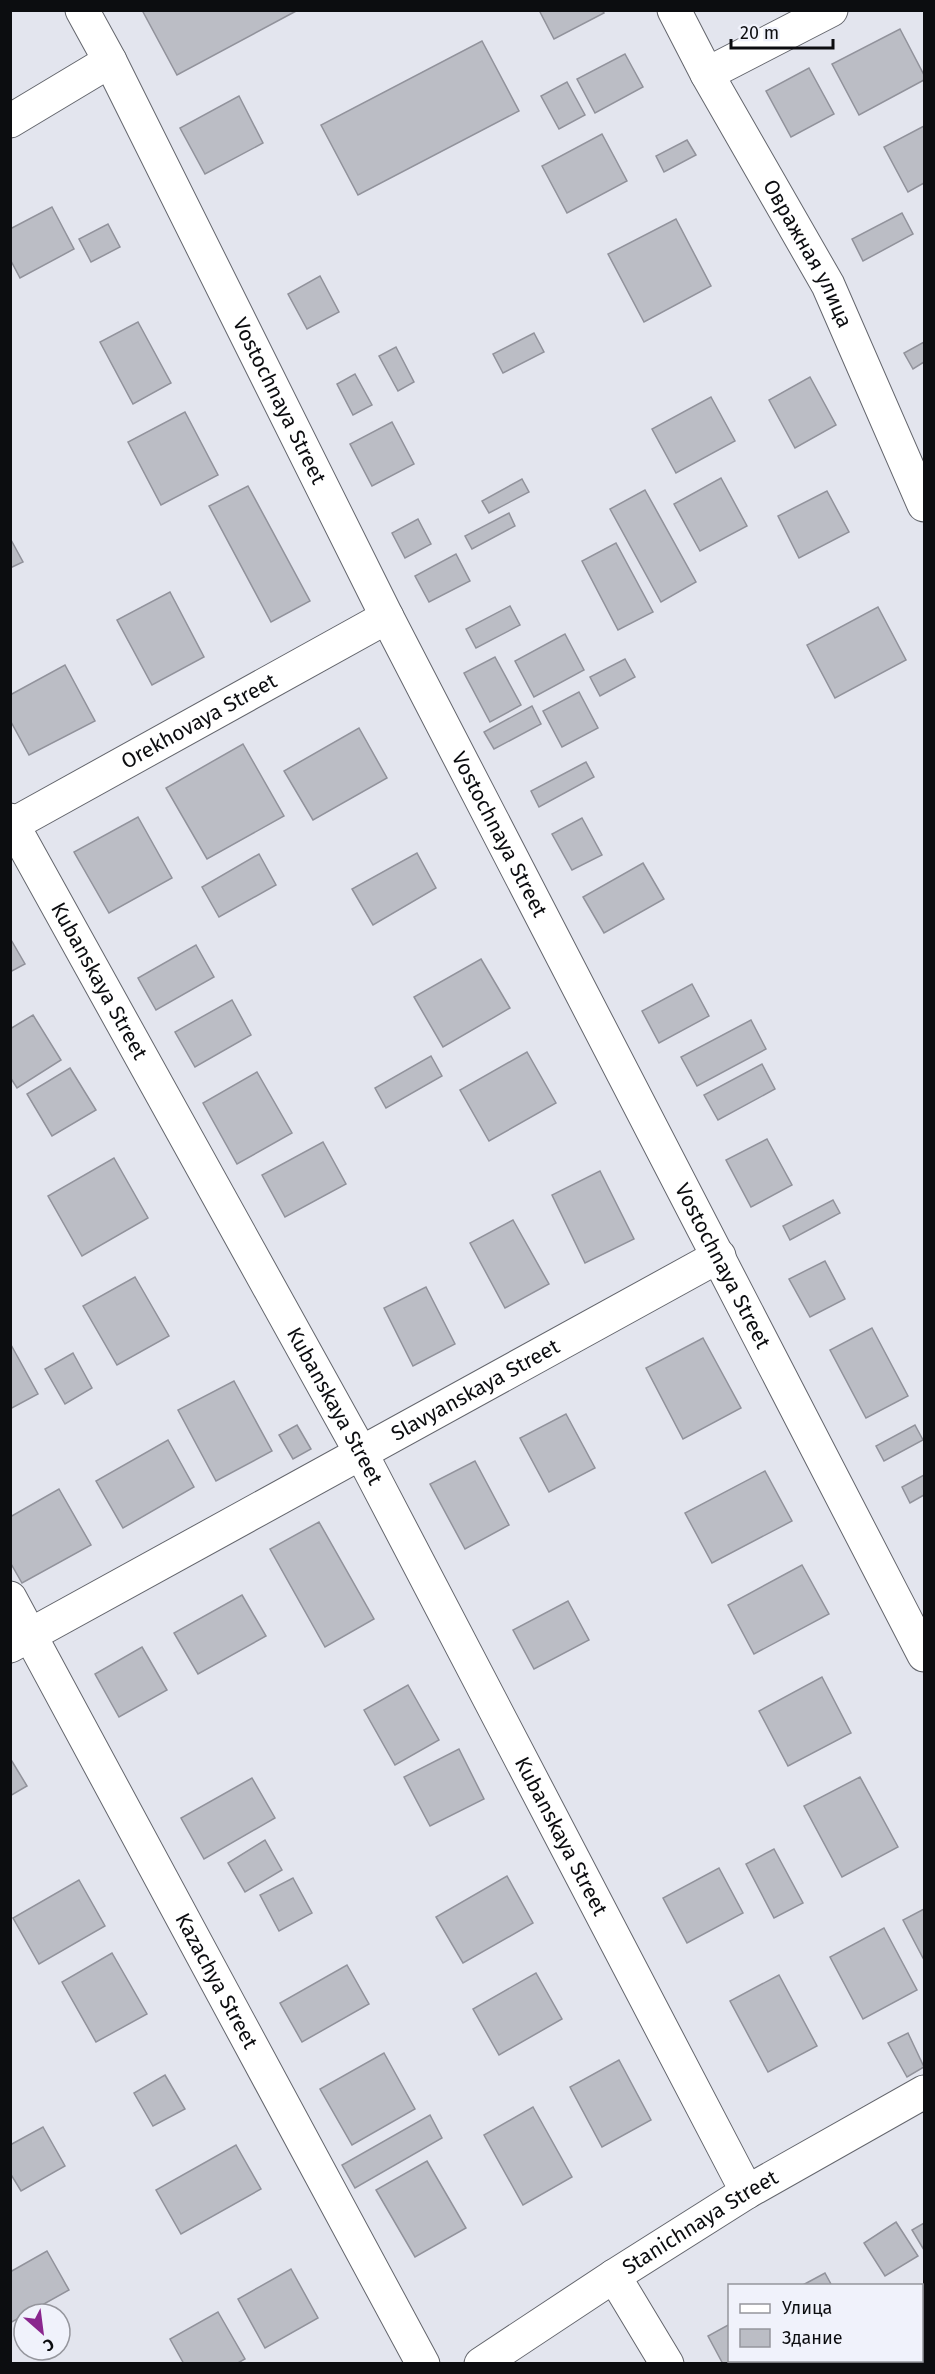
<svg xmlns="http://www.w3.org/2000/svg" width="935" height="2374" viewBox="0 0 935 2374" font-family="'Fira Sans',sans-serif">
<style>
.building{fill:#bbbdc5;stroke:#91929b;stroke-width:1.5}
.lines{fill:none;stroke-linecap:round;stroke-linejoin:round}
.minor-casing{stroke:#64666d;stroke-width:35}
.minor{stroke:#fff;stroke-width:33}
.labels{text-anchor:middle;stroke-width:4.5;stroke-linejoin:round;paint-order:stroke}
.street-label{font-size:21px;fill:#0c0d10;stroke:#f0f2fb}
</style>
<rect width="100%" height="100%" fill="#e3e5ee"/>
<!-- building -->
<g class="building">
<path d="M142,10H298L177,75Z"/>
<path d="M539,10H602L604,13L554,39Z"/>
<path d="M900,29L924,75V80L859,115L832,64Z"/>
<path d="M482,41L519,111L358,195L321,125Z"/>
<path d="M625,54L643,87L595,113L577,79Z"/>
<path d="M809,68L834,114L791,137L766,91Z"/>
<path d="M567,82L585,115L559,129L541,96Z"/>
<path d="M239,96L263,143L205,174L180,128Z"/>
<path d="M924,126V183L908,192L884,147Z"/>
<path d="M602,134L627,181L567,213L542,166Z"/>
<path d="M687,140L696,155L664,172L656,156Z"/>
<path d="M52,207L74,249L20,278L10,259V229Z"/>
<path d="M902,213L913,234L863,261L852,239Z"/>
<path d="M676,219L711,286L644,322L608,254Z"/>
<path d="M108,224L120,247L91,262L79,239Z"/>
<path d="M320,276L339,312L307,329L288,294Z"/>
<path d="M138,322L171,383L133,404L100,342Z"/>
<path d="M534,333L544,352L503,373L493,354Z"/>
<path d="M924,342V362L913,369L904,353Z"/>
<path d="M396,347L414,382L398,391L379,356Z"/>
<path d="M355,374L372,405L353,415L337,384Z"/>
<path d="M810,377L836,425L795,448L769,400Z"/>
<path d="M711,397L735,441L676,473L652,429Z"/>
<path d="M185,412L218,475L161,505L128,442Z"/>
<path d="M392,422L414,464L372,486L350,444Z"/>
<path d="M721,478L747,526L700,551L674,504Z"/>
<path d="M522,479L529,492L489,513L482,501Z"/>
<path d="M248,486L310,601L271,622L209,506Z"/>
<path d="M645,490L696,582L661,602L610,509Z"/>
<path d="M827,491L849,532L799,558L778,516Z"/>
<path d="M509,513L515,526L472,549L465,536Z"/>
<path d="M418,519L431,544L405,558L392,533Z"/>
<path d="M10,538L23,562L10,568Z"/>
<path d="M616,543L653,612L618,630L582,561Z"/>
<path d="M456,554L470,581L429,602L415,576Z"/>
<path d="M170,592L204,657L152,685L117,620Z"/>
<path d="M510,606L520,625L476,648L466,629Z"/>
<path d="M878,607L906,660L835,698L807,645Z"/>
<path d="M565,634L584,670L534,697L515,661Z"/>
<path d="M495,657L521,705L490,722L464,673Z"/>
<path d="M625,659L635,677L600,696L590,677Z"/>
<path d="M65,665L95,721L29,755L10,720V695Z"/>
<path d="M579,692L598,728L562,747L543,711Z"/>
<path d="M532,706L541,724L494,749L484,732Z"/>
<path d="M359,728L387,778L313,820L284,771Z"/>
<path d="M243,744L284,816L207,859L166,788Z"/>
<path d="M586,762L594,777L539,807L531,791Z"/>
<path d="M138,817L172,878L109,913L74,852Z"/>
<path d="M582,818L602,855L572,870L552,834Z"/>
<path d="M417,853L436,888L373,925L352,889Z"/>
<path d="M259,854L276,885L219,917L202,887Z"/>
<path d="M643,863L664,899L604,933L583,897Z"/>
<path d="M10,938L25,964L10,972Z"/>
<path d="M196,945L214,977L156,1010L138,978Z"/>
<path d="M481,959L510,1008L443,1047L414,997Z"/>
<path d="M692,984L709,1016L659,1043L642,1011Z"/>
<path d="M232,1000L251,1035L195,1067L175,1032Z"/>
<path d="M33,1015L61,1060L17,1088L10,1077V1029Z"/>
<path d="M751,1020L766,1049L697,1086L681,1057Z"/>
<path d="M527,1052L556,1103L489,1141L460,1090Z"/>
<path d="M431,1056L442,1076L386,1108L375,1088Z"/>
<path d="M762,1064L775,1089L718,1120L704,1095Z"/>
<path d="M70,1068L96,1110L52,1136L27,1094Z"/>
<path d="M257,1072L292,1133L237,1164L203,1103Z"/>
<path d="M767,1139L792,1185L751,1207L726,1160Z"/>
<path d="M323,1142L346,1184L285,1217L262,1175Z"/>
<path d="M114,1158L148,1218L82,1256L48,1196Z"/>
<path d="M600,1171L634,1239L585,1263L552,1195Z"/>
<path d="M833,1200L840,1213L790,1240L783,1226Z"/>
<path d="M513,1220L549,1284L505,1308L470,1243Z"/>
<path d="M825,1261L845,1299L810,1317L789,1279Z"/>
<path d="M135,1277L169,1336L117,1365L83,1306Z"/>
<path d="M426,1287L455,1344L413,1366L384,1308Z"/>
<path d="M872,1328L908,1396L866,1418L830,1350Z"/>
<path d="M703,1338L741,1408L683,1439L646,1368Z"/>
<path d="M10,1343L38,1394L10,1409Z"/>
<path d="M73,1353L92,1388L65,1404L45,1369Z"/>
<path d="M234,1381L272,1451L216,1481L178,1410Z"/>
<path d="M566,1414L595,1468L549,1492L520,1438Z"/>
<path d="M297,1425L311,1449L293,1459L279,1435Z"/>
<path d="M915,1425L923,1440L884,1461L876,1446Z"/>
<path d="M168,1440L194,1487L123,1528L96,1481Z"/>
<path d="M475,1461L509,1525L465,1549L430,1484Z"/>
<path d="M765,1471L792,1521L712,1563L685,1513Z"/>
<path d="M924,1475V1495L910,1503L902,1487Z"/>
<path d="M59,1489L91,1545L22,1583L10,1562V1517Z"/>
<path d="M319,1522L374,1619L325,1647L270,1549Z"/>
<path d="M802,1565L829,1614L754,1654L728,1605Z"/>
<path d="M242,1595L266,1636L198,1674L174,1633Z"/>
<path d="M568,1601L589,1640L534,1669L513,1630Z"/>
<path d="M142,1647L167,1690L119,1717L95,1674Z"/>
<path d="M822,1677L851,1733L788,1766L759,1711Z"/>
<path d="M408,1685L439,1740L395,1765L364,1710Z"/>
<path d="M459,1749L484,1799L430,1826L404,1777Z"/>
<path d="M10,1758L27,1786L10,1796Z"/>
<path d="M860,1777L898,1847L842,1877L804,1806Z"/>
<path d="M252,1778L275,1818L204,1859L181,1818Z"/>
<path d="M265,1840L282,1870L245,1892L228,1863Z"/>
<path d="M774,1849L803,1903L774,1918L746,1864Z"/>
<path d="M719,1868L743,1913L687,1943L663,1898Z"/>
<path d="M507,1876L533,1923L463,1963L436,1917Z"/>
<path d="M293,1878L312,1913L279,1931L260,1895Z"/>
<path d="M79,1880L105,1926L39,1964L13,1918Z"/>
<path d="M924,1909V1960L903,1920Z"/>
<path d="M884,1928L917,1990L863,2019L830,1957Z"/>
<path d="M112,1953L147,2014L96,2042L62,1982Z"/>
<path d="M347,1965L369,2004L302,2042L280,2003Z"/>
<path d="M536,1973L562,2019L499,2055L473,2009Z"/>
<path d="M779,1975L817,2046L768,2072L730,2001Z"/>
<path d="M908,2033L924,2067L907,2077L888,2043Z"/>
<path d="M384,2053L415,2109L352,2145L320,2089Z"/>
<path d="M619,2060L651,2120L602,2147L570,2087Z"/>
<path d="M165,2075L185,2109L153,2126L134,2093Z"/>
<path d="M533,2107L572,2177L523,2205L484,2135Z"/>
<path d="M430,2115L442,2138L355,2188L342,2165Z"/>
<path d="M43,2127L65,2166L21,2191L10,2173V2145Z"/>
<path d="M236,2145L261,2189L181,2234L156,2190Z"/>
<path d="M427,2161L466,2228L415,2257L376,2190Z"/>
<path d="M896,2222L918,2256L885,2276L864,2243Z"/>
<path d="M924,2223V2250L912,2230Z"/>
<path d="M47,2251L69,2290L10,2323V2272Z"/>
<path d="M291,2269L318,2318L265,2348L238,2299Z"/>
<path d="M825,2273L832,2286H801Z"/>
<path d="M218,2312L245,2359L236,2364H184L170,2339Z"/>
<path d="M730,2324V2360H741L736,2364H723L708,2336Z"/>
</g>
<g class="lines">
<!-- minor casing -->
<g class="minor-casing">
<g id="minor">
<path id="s1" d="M82,10L110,61L387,617L924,1655"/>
<path id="s2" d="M674,10L707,74L828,285L924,505"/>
<path d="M707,74L831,10"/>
<path d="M10,121L110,61"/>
<path id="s3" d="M10,820L361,1453L747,2192"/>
<path id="s4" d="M10,826L387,617"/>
<path id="s5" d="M10,1598L423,2364"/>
<path id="s6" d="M10,1646L719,1256"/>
<path d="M614,2276L667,2364"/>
<path id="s7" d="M481,2364L614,2276L747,2192L924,2092"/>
</g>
</g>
<!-- minor -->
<use href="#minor" class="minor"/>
</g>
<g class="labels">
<!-- street labels -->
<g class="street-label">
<text dy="7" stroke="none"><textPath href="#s2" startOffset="278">Овражная улица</textPath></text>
<text dy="7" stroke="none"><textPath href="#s1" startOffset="438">Vostochnaya Street</textPath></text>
<text dy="7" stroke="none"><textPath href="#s4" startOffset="216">Orekhovaya Street</textPath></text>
<text dy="7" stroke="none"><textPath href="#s1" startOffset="924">Vostochnaya Street</textPath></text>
<text dy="7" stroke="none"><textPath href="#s3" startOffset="184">Kubanskaya Street</textPath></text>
<text dy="7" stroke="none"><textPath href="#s1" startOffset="1410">Vostochnaya Street</textPath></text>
<text dy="7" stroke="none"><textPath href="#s6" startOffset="531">Slavyanskaya Street</textPath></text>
<text dy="7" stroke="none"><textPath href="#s3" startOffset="670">Kubanskaya Street</textPath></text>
<text dy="7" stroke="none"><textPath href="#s3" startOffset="1156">Kubanskaya Street</textPath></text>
<text dy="7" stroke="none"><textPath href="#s5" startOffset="435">Kazachya Street</textPath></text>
<text dy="7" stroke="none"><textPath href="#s7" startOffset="261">Stanichnaya Street</textPath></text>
</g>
</g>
<!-- border -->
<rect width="935" height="2374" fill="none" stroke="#0c0d10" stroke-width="24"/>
<!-- legend -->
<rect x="728" y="2284" width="195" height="78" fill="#f0f2fb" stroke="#95969d" stroke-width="1.5"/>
<rect x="740" y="2304" width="30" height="9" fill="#ffffff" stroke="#95969d" stroke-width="1.5"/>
<text x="782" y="2314" font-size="18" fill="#0c0d10">Улица</text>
<rect x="740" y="2329" width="30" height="18" fill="#bbbdc5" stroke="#95969d" stroke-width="1.5"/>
<text x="782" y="2344" font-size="18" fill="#0c0d10">Здание</text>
<!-- north arrow -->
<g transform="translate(42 2332) rotate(152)"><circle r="28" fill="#f0f2fb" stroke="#95969d" stroke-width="1.5"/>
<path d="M0-4.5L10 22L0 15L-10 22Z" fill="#8a268e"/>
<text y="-9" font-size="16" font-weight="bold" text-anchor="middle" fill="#0c0d10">С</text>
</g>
<!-- scale -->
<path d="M731 39v9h102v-9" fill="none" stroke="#0c0d10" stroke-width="3"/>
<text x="740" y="39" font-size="18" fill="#0c0d10" stroke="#f0f2fb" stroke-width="4.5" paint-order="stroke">20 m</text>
</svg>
